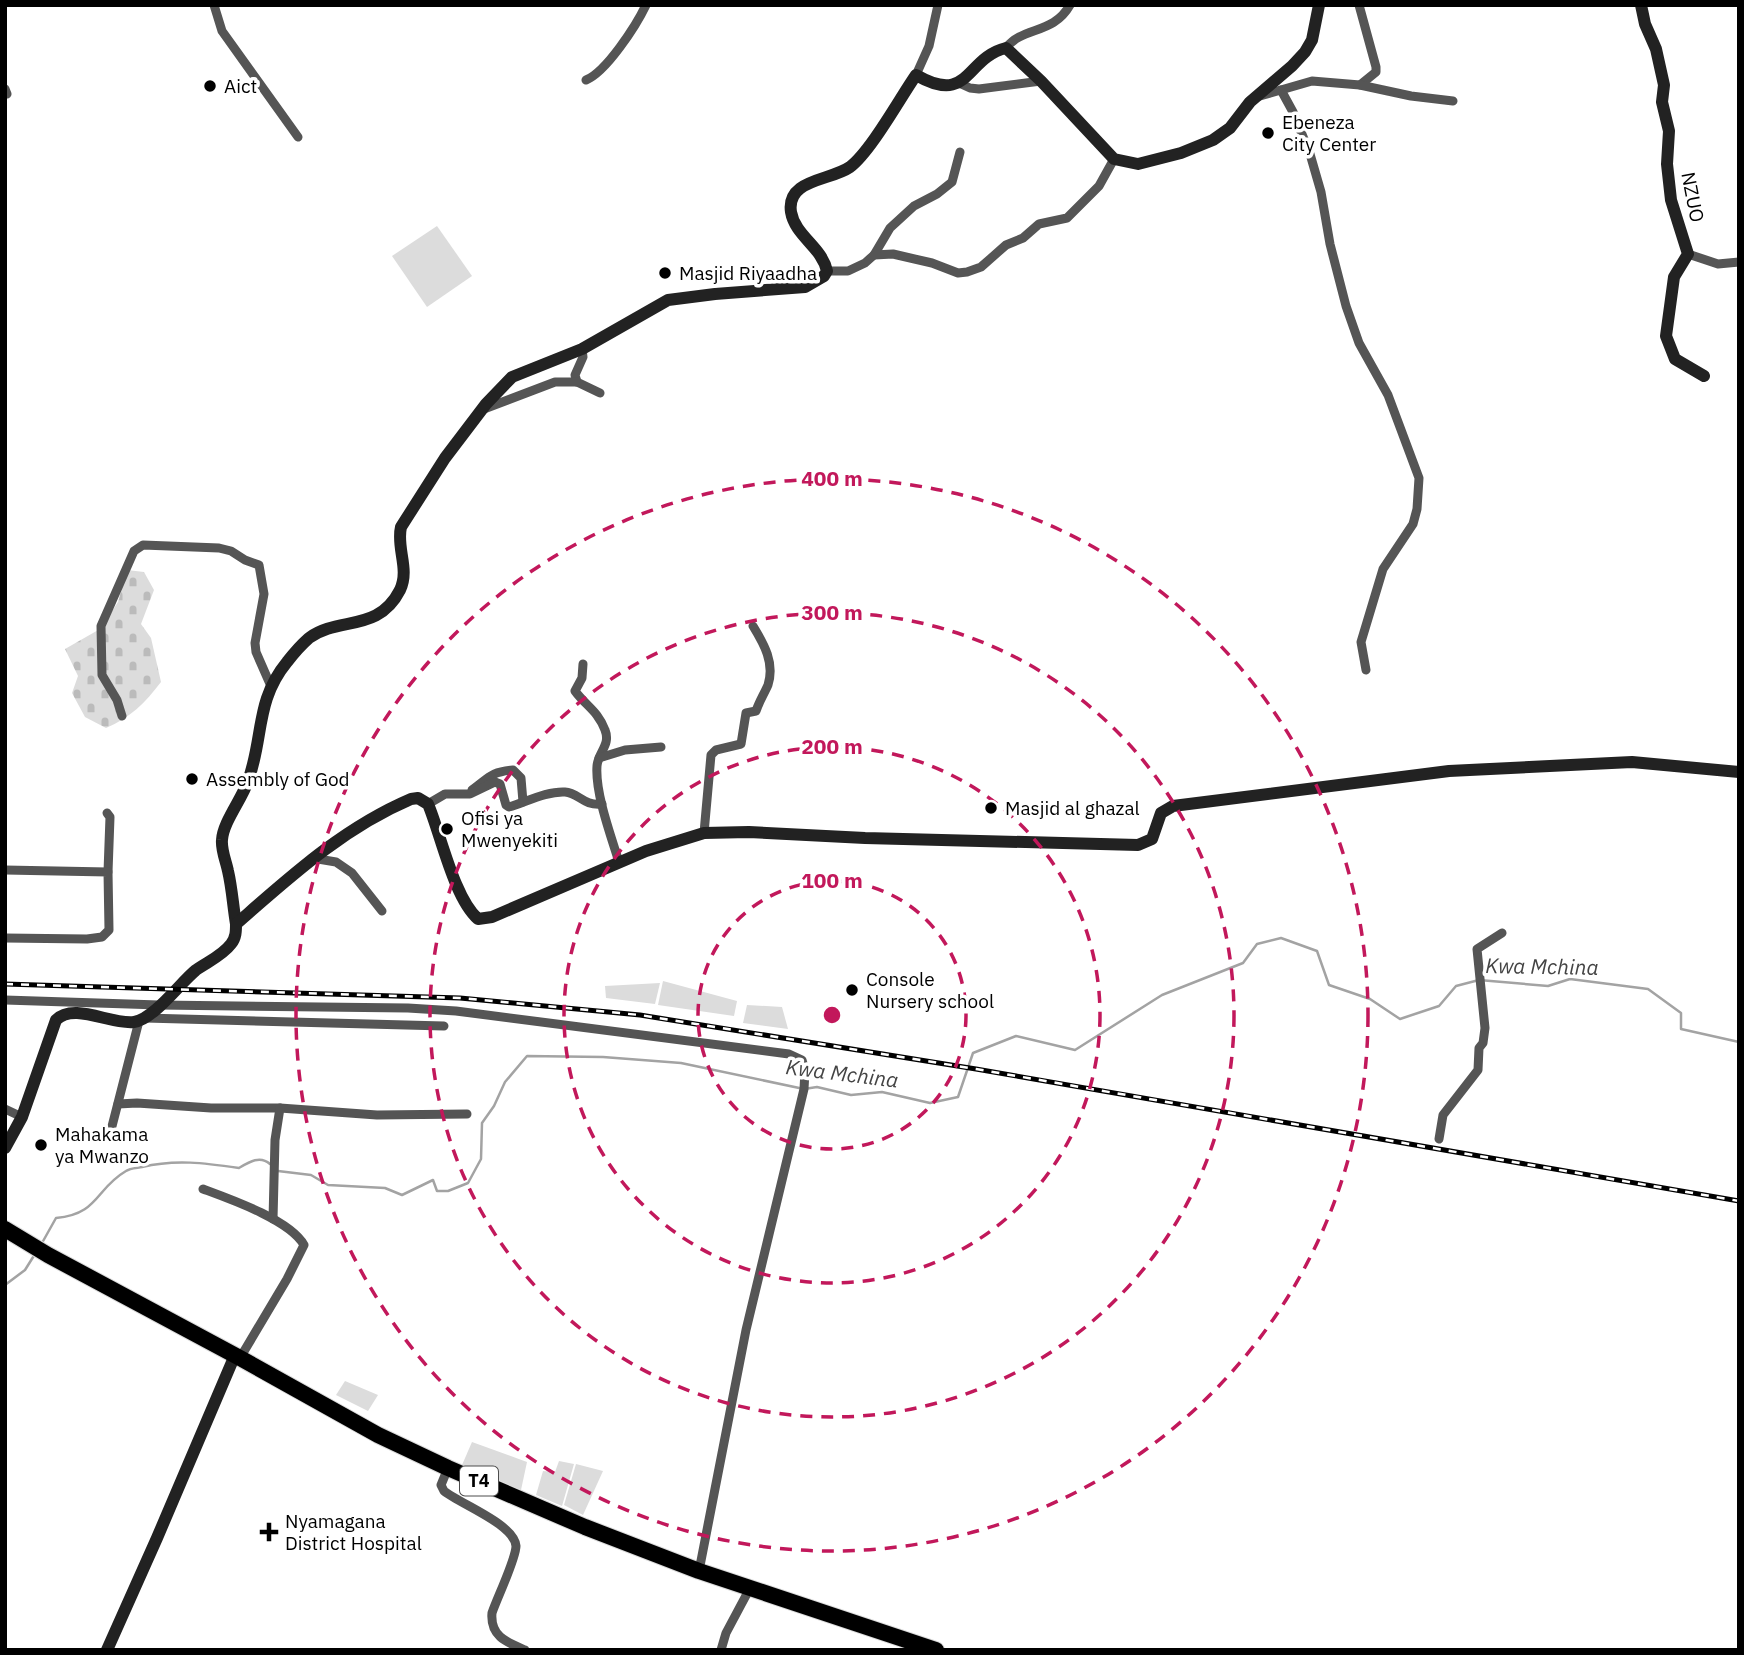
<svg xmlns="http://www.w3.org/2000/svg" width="1744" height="1655" viewBox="0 0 1744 1655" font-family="'IBM Plex Sans',sans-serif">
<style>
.cemetery{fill:url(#cemetery-stones)}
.garden{fill:#dcdcdc}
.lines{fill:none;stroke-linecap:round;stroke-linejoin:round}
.stream{stroke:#a3a3a3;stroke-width:2.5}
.highway-casing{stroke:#dbdbdb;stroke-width:18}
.street{stroke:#555;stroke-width:9}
.secondary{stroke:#222;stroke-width:12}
.highway{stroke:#000;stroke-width:16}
.rail-casing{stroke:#000;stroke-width:5}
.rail{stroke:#fff;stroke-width:2.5;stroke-dasharray:8;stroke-linecap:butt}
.ring{fill:none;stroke:#c2185b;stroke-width:3.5;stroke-dasharray:12 9}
.poi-dot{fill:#000;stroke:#fff;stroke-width:2.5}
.labels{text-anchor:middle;stroke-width:7;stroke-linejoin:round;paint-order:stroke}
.shield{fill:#fff;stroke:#4c4c4c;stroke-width:2}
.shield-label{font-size:18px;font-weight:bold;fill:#000}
.poi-label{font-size:19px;fill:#000;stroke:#fff;text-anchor:start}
.street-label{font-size:19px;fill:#000;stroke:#fff}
.water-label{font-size:21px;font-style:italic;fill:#444;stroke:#fff}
.centre{fill:#c2185b;stroke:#fff;stroke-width:3.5}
.ring-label{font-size:21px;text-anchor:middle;font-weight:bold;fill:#c2185b;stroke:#fff;stroke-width:7;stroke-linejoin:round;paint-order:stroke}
</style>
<defs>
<pattern id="cemetery-stones" width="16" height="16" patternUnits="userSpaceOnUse" patternTransform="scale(1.75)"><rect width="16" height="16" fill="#dcdcdc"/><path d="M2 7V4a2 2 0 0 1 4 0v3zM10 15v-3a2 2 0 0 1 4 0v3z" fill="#bbb"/></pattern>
</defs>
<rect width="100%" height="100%" fill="#fff"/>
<!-- cemetery -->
<path class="cemetery" d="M127,570L144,572L154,590L141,624L151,638L161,682C145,703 130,718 106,728L85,717L72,693L78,676L65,649L100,629L118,602Z"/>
<!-- garden -->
<g class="garden">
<path d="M437,226L472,276L427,307L392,256Z"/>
<path d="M663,981L737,1001L734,1016L658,1005Z"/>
<path d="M660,983L655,1004L606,998L605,986Z"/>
<path d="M747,1005L782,1007L788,1029L743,1023Z"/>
<path d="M345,1381L378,1395L368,1411L336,1395Z"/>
<path d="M472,1442L527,1462L521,1490L462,1465Z"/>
<path d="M559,1461L574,1464L562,1506L536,1495L543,1471L555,1472Z"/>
<path d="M576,1464L603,1471L583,1515L564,1505Z"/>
</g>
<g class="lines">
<!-- stream -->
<g class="stream">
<path d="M278,1171L311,1175L328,1185L385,1188L402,1195L433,1180L437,1191H448L468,1183L481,1159L482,1123L494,1106L505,1082L527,1056L603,1057L681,1063L804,1089L817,1087L851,1095L882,1092L930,1103L958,1097L973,1053L1016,1036L1075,1050L1162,995L1243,963L1257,944L1281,938L1317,951L1329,985L1370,999L1400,1019L1439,1006L1456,986L1479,980L1548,986L1570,979L1648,989L1681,1013V1029L1739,1042"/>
<path d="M42,1243L56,1218C99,1214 95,1189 126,1171C130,1168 137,1168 142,1167C175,1159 205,1163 239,1168C249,1162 260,1155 270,1164"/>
<path d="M5,1285L25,1270L35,1254"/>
</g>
<!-- highway casing -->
<g class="highway-casing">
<path id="highway" d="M5,1229L48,1255L240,1358L378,1435L448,1468L585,1527L699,1571L936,1650"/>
</g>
<!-- street -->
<g class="street">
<path d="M214,5L222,31L298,137"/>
<path d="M1359,5L1376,67V72L1360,85"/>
<path d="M1006,48C1023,26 1053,35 1070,5"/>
<path d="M916,75L929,46L938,5"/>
<path d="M586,80C606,72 636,26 646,5"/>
<path d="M959,83L970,88L979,89L1041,81"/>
<path d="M5,89L7,94"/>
<path d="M1281,90L1293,112L1310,154L1321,192L1330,244L1346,306L1359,343L1388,395L1419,478L1417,509L1413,524L1383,569L1361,642L1366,670"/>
<path d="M1260,96L1312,81L1360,85L1411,96L1453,101"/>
<path d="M1688,254L1718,264L1739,262"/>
<path d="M874,255L893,254L932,263L958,273L967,272L981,267L1006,245L1023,238L1039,224L1067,218L1099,186L1114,159"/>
<path d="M827,271H848L865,263L874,255L890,228L914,206L937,194L952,182L960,152"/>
<path d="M577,382L575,375L583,357L582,349"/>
<path d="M484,409L555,382H577L600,393"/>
<path d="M583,664L582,678L575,691C586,706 598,711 605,730C611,745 598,752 597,766C595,793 611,836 619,862"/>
<path d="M122,716L117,700L102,675L101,626L134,551L143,545L219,548L231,551L245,560L259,565L264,594L255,643L256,652L270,684"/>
<path d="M599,758L625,750L661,747"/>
<path d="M472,790C489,778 490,772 513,770L521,778L523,802"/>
<path d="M428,804L445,794H470L495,782L500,784L506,805L509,807C526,802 547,791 565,792C579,793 583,806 602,804"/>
<path d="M107,813L110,817L108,872"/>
<path d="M704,833L711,755L716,750L741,744L746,713L756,711C759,702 764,694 768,685C775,663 764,644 753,626"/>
<path d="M312,858L336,862L352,873L382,911"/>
<path d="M5,870L108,872L109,930L102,937L87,939L5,938"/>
<path d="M5,1000L159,1005L408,1008L456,1011L789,1054L802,1060L805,1071L804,1089L746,1330L699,1571"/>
<path d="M145,1018L444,1026"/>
<path d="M118,1104L137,1103L211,1108H280L377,1115L467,1114"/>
<path d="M5,1109L22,1117"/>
<path d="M109,1138L139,1021"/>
<path d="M1439,1139L1443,1115L1478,1070L1479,1048L1483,1043L1485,1028L1477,949L1502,933"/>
<path d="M203,1189C230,1199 290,1220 304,1245L287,1279L240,1358"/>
<path d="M273,1219L275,1140L280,1108"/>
<path d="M448,1468L441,1485L444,1491C460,1504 514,1524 516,1546C516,1559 497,1598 492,1613C490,1636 506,1642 525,1650"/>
<path d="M721,1650L726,1633L750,1588"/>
</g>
<!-- secondary -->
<g class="secondary">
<path d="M1641,5L1645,24L1656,49L1664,85L1662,102L1669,131L1667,164L1671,200L1688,254L1674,277L1666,336L1675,359L1704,376"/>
<path d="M236,924C233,906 232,888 228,871C226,861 221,850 222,840C223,822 242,799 248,781C264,737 255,701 287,662C294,653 301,645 309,638C339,616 378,633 400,590C410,569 396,548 401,527L445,458L486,404L512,377L582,349L668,300L715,294L805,287L824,276L827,271C822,247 795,236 791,212C786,179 830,181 850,167C871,151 900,98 916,75C970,106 965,58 1006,48L1041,81L1114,159L1138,164L1181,153L1213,140L1230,128L1250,102L1292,66L1305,52L1312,40L1319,5"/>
<path d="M5,1148L22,1117L56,1020C74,1002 111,1025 134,1022C154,1019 180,983 196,970C207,962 222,956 231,944C236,938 236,931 236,924C291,876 343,828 411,799L418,798L428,804C441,835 454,898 478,919L492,917L646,851L704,833L749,832L865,838L1138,845L1152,839L1161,813L1173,806L1449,771L1632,762L1739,772"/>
<path d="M107,1650L157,1538L235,1355"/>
</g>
<!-- highway -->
<use href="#highway" class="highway"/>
<!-- rail casing -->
<g class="rail-casing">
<path id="rail" d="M5,984L460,998L640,1015L976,1069L1739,1201"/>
</g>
<!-- rail -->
<use href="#rail" class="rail"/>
</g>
<!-- distance rings -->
<g class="ring">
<circle cx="832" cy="1015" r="134"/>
<circle cx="832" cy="1015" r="268"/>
<circle cx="832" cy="1015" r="402"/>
<circle cx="832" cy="1015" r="536"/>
</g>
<!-- markers -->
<g class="poi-dot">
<circle cx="210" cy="86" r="7"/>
<circle cx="1268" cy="133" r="7"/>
<circle cx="665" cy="273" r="7"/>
<circle cx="192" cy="779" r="7"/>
<circle cx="991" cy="808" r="7"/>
<circle cx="447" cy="829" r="7"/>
<circle cx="852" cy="990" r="7"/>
<circle cx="41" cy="1145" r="7"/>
<path d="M265.5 1521.5h7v7h7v7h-7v7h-7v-7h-7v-7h7z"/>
</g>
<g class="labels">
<!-- shield labels -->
<rect class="shield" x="460" y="1466.5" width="38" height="29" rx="5"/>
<g class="shield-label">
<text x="479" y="1487">T4</text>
</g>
<!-- poi labels -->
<g class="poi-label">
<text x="224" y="93">Aict</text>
<text x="1282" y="129">Ebeneza<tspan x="1282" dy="22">City Center</tspan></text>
<text x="679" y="280">Masjid Riyaadha</text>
<text x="206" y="786">Assembly of God</text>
<text x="1005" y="815">Masjid al ghazal</text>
<text x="461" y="825">Ofisi ya<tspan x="461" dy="22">Mwenyekiti</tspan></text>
<text x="866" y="986">Console<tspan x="866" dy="22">Nursery school</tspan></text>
<text x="55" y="1141">Mahakama<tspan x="55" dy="22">ya Mwanzo</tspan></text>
<text x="285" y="1528">Nyamagana<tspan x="285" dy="22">District Hospital</tspan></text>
</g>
<!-- street labels -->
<g class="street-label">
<text transform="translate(1693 197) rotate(79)" y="7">NZUO</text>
</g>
<!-- water labels -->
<g class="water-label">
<text transform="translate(1542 967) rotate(1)" y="7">Kwa Mchina</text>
<text transform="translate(842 1074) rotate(7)" y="7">Kwa Mchina</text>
</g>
</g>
<circle cx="832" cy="1015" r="10" class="centre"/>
<g class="ring-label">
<text x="832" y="486">400 m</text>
<text x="832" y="620">300 m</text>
<text x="832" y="754">200 m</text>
<text x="832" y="888">100 m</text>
</g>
<!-- border -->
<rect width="1744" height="1655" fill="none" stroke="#000000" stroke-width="14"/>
</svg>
